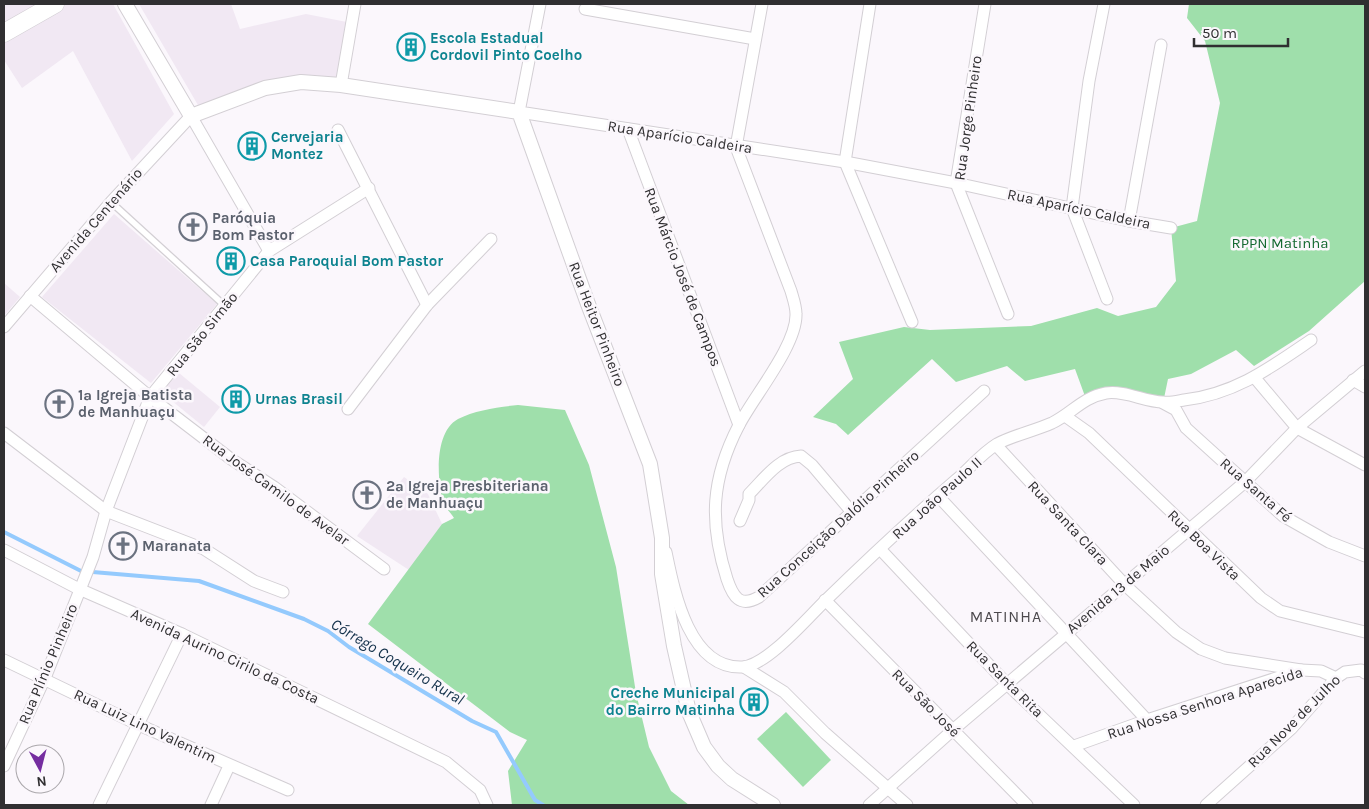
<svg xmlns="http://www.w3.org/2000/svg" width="1369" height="809" viewBox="0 0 1369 809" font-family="Karla,sans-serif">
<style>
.built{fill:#f1e8f3}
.green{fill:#9fdfab}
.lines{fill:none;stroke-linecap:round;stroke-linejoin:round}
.stream{stroke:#94cafd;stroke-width:4}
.service-casing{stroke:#d3cfd4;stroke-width:8}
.minor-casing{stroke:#d3cfd4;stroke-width:13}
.tertiary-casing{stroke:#d3cfd4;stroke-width:16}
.primary-casing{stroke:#d3cfd4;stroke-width:19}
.service{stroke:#fff;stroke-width:5.5}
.minor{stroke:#fff;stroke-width:11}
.tertiary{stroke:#fff;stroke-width:14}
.primary{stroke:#fff;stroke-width:18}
.labels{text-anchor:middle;stroke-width:5;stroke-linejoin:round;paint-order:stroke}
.culture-label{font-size:15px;font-weight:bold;fill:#0d838f;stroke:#fbf7fc;text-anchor:start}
.street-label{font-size:15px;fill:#302f31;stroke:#fbf7fc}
.worship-label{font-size:15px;font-weight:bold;fill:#5b616d;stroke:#fbf7fc;text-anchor:start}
.park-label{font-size:15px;fill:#156931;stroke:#fbf7fc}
.neighbourhood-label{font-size:16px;letter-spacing:1px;fill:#4c494d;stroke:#fbf7fc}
.water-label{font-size:16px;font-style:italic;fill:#14314b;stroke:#fbf7fc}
</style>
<rect width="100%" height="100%" fill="#fbf7fc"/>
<!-- built -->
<g class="built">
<path d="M4,4H42L4,27Z"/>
<path d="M63,4H113L174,114L132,161L73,51L22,88L4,60V40Z"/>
<path d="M139,4H231L240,29L306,14L352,23L341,85L301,82L202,112Z"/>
<path d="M114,214L217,304L151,383L42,297Z"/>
<path d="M4,283L20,297L4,316Z"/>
<path d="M179,373L220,407L204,427L161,392Z"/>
<path d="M404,477L428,494L442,524L409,570L357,536Z"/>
</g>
<!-- green -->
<g class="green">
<path d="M1189,4H1365V281L1309,331L1254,366L1236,350L1191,374L1168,379L1163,403L1127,395L1086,399L1075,369L1025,381L1007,366L956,382L932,359L848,435L836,424L813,417L853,379L839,342L904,327L930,330L1031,326L1097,308L1118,316L1156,307L1176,281L1171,228L1197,221L1220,103L1205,41L1187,18Z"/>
<path d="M518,405L565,410L589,465L616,567L636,693L649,747L671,791L689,805H512L508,771L527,740L510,732L368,624L442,524L454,518C451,513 445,508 443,502C437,480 434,432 458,419C475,410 499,407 518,405Z"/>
<path d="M786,712L831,760L803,787L757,739Z"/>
</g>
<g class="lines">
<!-- stream -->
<path class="stream" d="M4,532L81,571L199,581L304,619L328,631L349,647L472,721L496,732L535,800L543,805"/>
<!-- service casing -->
<g class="service-casing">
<path id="service" d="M111,202L225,306"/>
</g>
<!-- minor casing -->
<g class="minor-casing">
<g id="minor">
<path d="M540,4L519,112L845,162L956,183L1129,221L1171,228"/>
<path d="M870,4L845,162L912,322"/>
<path d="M985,4L956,183L1008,314"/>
<path d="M1104,4L1089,81L1072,208L1107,299"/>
<path d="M585,9L755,39"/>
<path d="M341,85L355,4"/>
<path d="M628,129L739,425"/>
<path d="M338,130L427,305"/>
<path d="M736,147L791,291C793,298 796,306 796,314C797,345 754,396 739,425C711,479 709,522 727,579C733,597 740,608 759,597L984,391"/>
<path d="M736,147L762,4"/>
<path d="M1129,221L1161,45"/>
<path d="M30,296L150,397L231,459L274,487L384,569"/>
<path d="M4,327L111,202L191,116L269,251"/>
<path d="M1255,378L1297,428L1365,465"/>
<path d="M1353,380L1365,387"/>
<path d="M1163,403L1176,410L1186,428L1283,516L1329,542L1365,556"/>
<path d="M348,409L427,305L491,239"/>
<path d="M1065,416L1089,433L1261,598L1280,611L1365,632"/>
<path d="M4,433L106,511L204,549L254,581L283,592"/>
<path d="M996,445L1125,585L1176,632L1201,649L1225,658L1301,670"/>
<path d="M938,496L1147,720"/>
<path d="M740,521L749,500V494C764,479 779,457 801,456L812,465L851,511"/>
<path d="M880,549L1008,685L1134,805"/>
<path d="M4,550L79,589L182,634L446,762L480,790L487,805"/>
<path d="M666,552C674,591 689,670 743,667C768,665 809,616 827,599C869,558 912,518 956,480C969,469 982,453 997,444C1014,435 1034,431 1052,423C1071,414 1083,397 1106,393C1125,390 1145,402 1163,402C1170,403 1178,401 1184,400C1235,394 1270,368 1311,340"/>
<path d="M825,600L1027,805"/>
<path d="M4,660L139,725L288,790"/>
<path d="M744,667L784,692L825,733L907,805"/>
<path d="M1074,746L1147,720L1301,670L1321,671L1336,678"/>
<path d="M4,766L45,678L93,557L106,511L150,397L269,251L369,188"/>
<path d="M99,805L182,634"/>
<path d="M211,805L229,766"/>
<path d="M869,805L954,729L1245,482L1297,428L1365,371"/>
<path d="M1206,805L1291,729L1336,678L1345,672L1361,670L1365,673"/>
</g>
</g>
<!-- tertiary casing -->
<g class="tertiary-casing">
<path id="tertiary" d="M125,4L191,116L265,88L301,82L341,85L519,112L588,304L650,464L662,538V574L674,646L689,712L704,747L718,766L732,779L773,805"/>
</g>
<!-- primary casing -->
<g class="primary-casing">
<path id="primary" d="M4,33L55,4"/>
</g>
<!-- service -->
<use href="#service" class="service"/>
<!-- minor -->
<use href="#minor" class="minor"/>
<!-- tertiary -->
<use href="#tertiary" class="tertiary"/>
<!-- primary -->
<use href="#primary" class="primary"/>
</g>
<!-- icons -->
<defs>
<g id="building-ring" transform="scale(1.4375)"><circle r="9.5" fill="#fbf7fc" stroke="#0f9aa8" stroke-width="1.5"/><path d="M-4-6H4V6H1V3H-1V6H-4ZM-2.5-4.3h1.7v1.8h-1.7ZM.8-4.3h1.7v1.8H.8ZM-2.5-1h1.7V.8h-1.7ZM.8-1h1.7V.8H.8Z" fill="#0f9aa8"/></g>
<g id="church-ring" transform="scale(1.4375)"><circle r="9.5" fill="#fbf7fc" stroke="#6b7280" stroke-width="1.5"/><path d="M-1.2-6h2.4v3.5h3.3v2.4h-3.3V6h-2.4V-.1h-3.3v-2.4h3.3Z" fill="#6b7280"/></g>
</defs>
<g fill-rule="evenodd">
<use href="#building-ring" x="411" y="47"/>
<use href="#building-ring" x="252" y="146"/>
<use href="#church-ring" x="193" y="227"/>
<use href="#building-ring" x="231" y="261"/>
<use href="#building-ring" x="236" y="399"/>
<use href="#church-ring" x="59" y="404"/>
<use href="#church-ring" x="367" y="495"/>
<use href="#church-ring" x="123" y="546"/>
<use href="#building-ring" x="754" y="702"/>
</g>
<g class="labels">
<!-- culture labels -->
<g class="culture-label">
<text x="430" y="43">Escola Estadual<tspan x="430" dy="17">Cordovil Pinto Coelho</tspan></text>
<text x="271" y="142">Cervejaria<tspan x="271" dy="17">Montez</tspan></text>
<text x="250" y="266">Casa Paroquial Bom Pastor</text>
<text x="255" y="404">Urnas Brasil</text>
<text x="735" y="698" text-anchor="end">Creche Municipal<tspan x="735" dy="17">do Bairro Matinha</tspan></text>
</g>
<!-- street labels -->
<g class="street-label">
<text transform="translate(968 118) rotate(-82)" y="5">Rua Jorge Pinheiro</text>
<text transform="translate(680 137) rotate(9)" y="5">Rua Aparício Caldeira</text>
<text transform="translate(1079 209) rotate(12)" y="5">Rua Aparício Caldeira</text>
<text transform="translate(96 220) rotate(-49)" y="5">Avenida Centenário</text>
<text transform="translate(683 277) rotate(69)" y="5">Rua Márcio José de Campos</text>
<text transform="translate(597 324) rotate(69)" y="5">Rua Heitor Pinheiro</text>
<text transform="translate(202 334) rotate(-51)" y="5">Rua São Simão</text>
<text transform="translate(276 490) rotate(36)" y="5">Rua José Camilo de Avelar</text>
<text transform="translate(1256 490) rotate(41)" y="5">Rua Santa Fé</text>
<text transform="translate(937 498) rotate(-42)" y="5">Rua João Paulo II</text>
<text transform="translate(1068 523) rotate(47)" y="5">Rua Santa Clara</text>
<text transform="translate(838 524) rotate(-42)" y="5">Rua Conceição Dalólio Pinheiro</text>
<text transform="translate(1204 545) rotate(44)" y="5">Rua Boa Vista</text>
<text transform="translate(1118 589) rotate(-40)" y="5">Avenida 13 de Maio</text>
<text transform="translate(225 656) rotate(25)" y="5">Avenida Aurino Cirilo da Costa</text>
<text transform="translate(48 664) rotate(-67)" y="5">Rua Plínio Pinheiro</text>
<text transform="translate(1005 679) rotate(45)" y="5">Rua Santa Rita</text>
<text transform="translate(926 703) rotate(45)" y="5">Rua São José</text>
<text transform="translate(1205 703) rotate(-18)" y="5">Rua Nossa Senhora Aparecida</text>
<text transform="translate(1294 721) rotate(-45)" y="5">Rua Nove de Julho</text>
<text transform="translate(145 726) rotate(25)" y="5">Rua Luiz Lino Valentim</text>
</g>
<!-- worship labels -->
<g class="worship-label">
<text x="212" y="223">Paróquia<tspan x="212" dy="17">Bom Pastor</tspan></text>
<text x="78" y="400">1ª Igreja Batista<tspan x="78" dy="17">de Manhuaçu</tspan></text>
<text x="386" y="491">2ª Igreja Presbiteriana<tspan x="386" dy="17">de Manhuaçu</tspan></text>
<text x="142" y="551">Maranata</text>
</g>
<!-- park labels -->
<g class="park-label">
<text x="1280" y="248">RPPN Matinha</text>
</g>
<!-- neighbourhood labels -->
<g class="neighbourhood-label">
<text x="1006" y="622">MATINHA</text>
</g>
<!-- water labels -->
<g class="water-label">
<text transform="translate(398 661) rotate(31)" y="6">Córrego Coqueiro Rural</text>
</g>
</g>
<!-- border -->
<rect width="1369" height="809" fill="none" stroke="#302f31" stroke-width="10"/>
<!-- north arrow -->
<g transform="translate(40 769) rotate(173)"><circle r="24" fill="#fbf7fc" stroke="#aaa7ab"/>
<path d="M0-4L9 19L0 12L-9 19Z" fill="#752da0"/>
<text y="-8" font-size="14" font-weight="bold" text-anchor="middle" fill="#302f31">N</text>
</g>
<!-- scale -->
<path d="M1194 38v8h94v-8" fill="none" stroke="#302f31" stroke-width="2.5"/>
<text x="1202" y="38" font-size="15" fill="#302f31" stroke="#fbf7fc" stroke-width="4" paint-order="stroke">50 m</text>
</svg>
